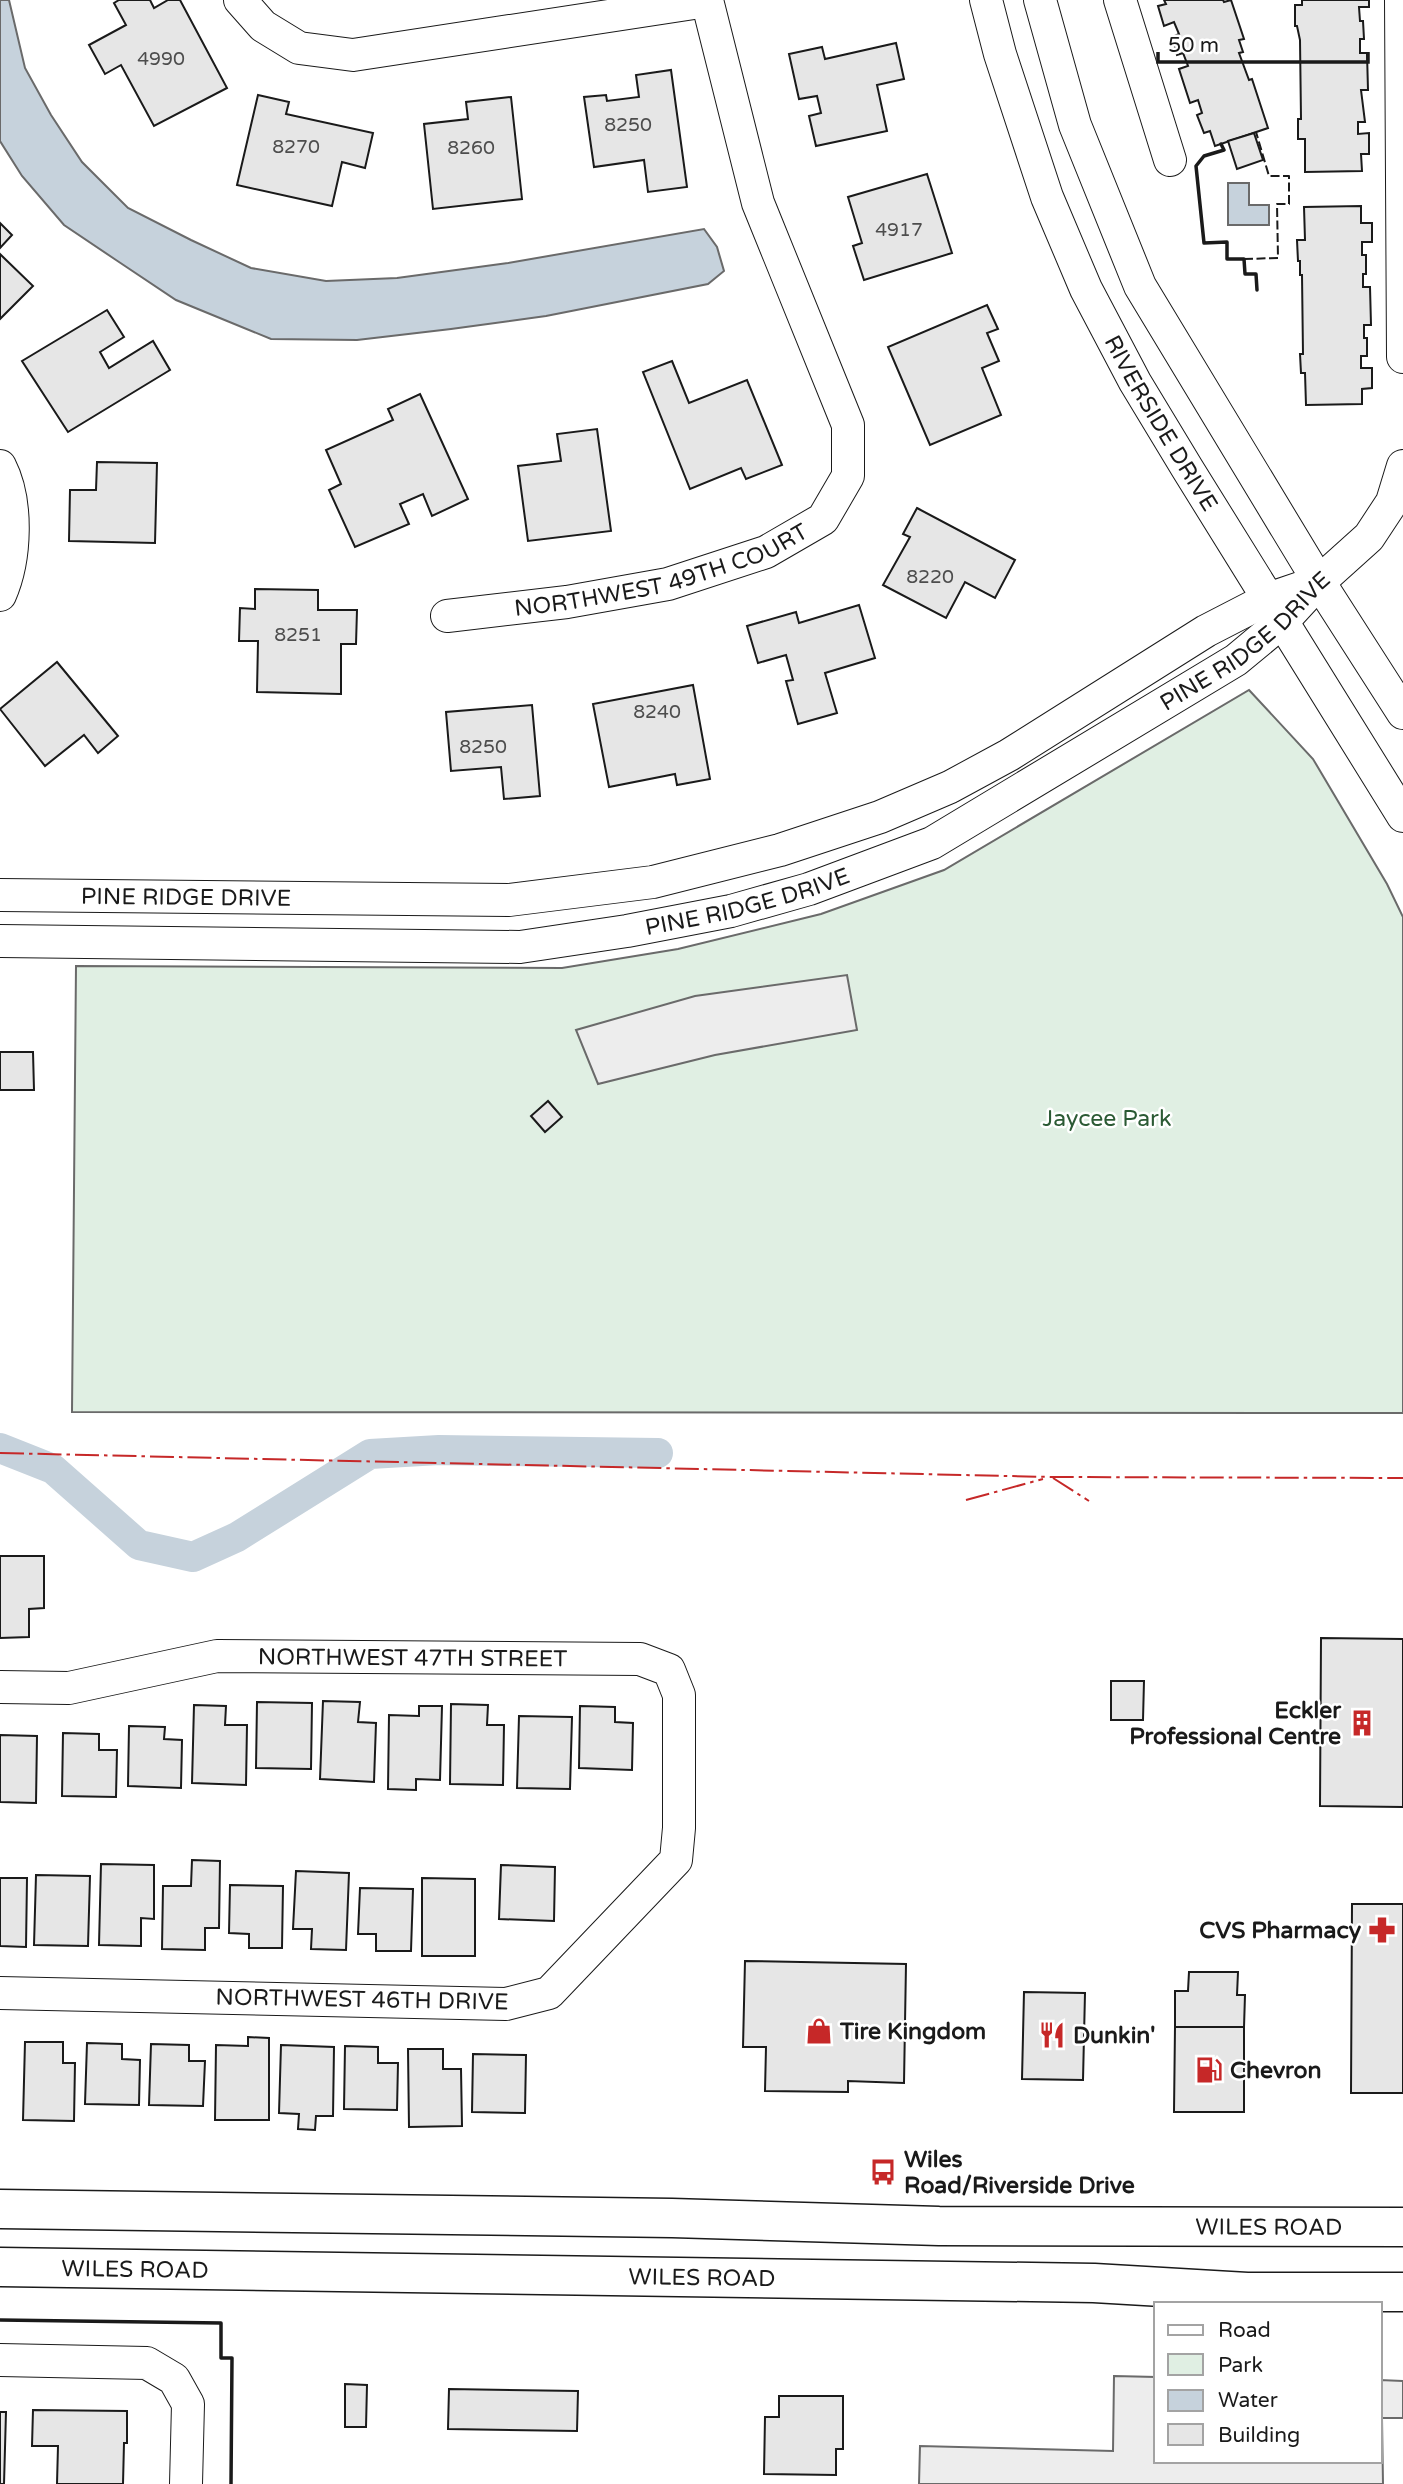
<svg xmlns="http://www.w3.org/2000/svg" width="1403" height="2484" viewBox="0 0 1403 2484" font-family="'Varela Round',sans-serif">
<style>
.green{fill:#e0efe3;stroke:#6a6a6a;stroke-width:2}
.parking{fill:#ededed;stroke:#6a6a6a;stroke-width:2}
.water{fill:#c6d2dc;stroke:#6a6a6a;stroke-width:2}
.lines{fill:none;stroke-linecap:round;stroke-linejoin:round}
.canal{stroke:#c6d2dc;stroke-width:30}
.building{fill:#e6e6e6;stroke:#1a1a1a;stroke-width:2}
.minor-casing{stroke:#1a1a1a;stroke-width:34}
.major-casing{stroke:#1a1a1a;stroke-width:41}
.minor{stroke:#fff;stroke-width:32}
.major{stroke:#fff;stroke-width:38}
.fence{stroke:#1a1a1a;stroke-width:2;stroke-dasharray:9 3.5;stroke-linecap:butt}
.wall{stroke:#1a1a1a;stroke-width:3.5}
.power{stroke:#c62828;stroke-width:2;stroke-dasharray:24 5 3.5 5;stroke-linecap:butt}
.labels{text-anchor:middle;stroke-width:5;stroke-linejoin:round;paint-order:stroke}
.number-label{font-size:19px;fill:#4d4d4d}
.street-label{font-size:23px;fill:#1a1a1a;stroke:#fff}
.park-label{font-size:23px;fill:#2b5a34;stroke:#fff}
.poi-label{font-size:23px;font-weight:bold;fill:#1a1a1a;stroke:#fff;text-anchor:start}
</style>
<rect width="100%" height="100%" fill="#fff"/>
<!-- green -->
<path class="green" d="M1249,690L1313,759L1387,884L1403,917V1413L72,1412L76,966L562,968L678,949L821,914L944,870Z"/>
<!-- parking -->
<g class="parking">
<path d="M847,975L857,1030L715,1055L598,1084L576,1030L695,996Z"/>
<path d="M1114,2376L1156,2377V2461H1380V2380L1403,2381V2418H1382L1383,2484H919L920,2446L1113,2451Z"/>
</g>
<!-- water -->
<g class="water">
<path d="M0,0H9L25,68L51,115L82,162L128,208L191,240L251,268L326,281L397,278L508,263L704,229L717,247L724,271L708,284L546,316L451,329L357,340L271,339L176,300L116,260L64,225L22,176L0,141Z"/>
<path d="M1228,183H1249V205H1269V225H1228Z"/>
</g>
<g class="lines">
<!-- canal -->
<path class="canal" d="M0,1448L53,1469L139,1545L193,1557L237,1537L370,1454L439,1450L658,1453"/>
</g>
<!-- building -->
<g class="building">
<path d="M119,0H150L154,8L168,0H180L227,88L154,126L121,65L105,74L89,45L126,25L114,3Z"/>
<path d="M1164,0H1223L1224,2L1231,0L1244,39L1239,40L1243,52L1239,53L1249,80L1252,79L1268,128L1215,146L1210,131L1204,133L1197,115L1202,113L1198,100L1190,103L1179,69L1188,66L1183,53L1177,55L1172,37L1179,34L1174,22L1164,26L1158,6L1166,4Z"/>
<path d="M1302,0H1369V7H1359L1360,21H1363L1364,39H1360V53H1367L1368,90H1361L1365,122H1358V134L1369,133V154H1361L1362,171L1305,172V139H1298V119H1301L1300,40L1297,26H1295V5H1302Z"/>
<path d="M896,43L904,79L877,85L887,131L816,146L809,116L821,113L817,96L799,99L789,54L822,47L825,59Z"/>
<path d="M671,70L687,187L648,192L644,160L594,167L584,97L606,95L607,101L639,97L636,75Z"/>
<path d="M258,95L289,102L286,114L373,133L365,168L342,162L332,206L237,185Z"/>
<path d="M511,97L522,199L433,209L424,124L468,119L466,102Z"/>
<path d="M1254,133L1263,160L1237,169L1228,141Z"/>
<path d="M927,174L952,253L864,280L853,246L862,243L848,197Z"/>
<path d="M1361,206V223H1372V242H1362V255H1366V274H1363V287H1370L1371,325H1364V338H1367V356H1361V368H1372V388L1362,389V404L1306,405L1305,373H1301L1300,354H1303L1302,275H1300V261H1298L1297,240H1305L1304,207Z"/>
<path d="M0,223L12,235L0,248Z"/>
<path d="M0,254L33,286L0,319Z"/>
<path d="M987,305L998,329L987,333L999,361L982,368L1001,415L930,445L888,347Z"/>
<path d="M107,310L124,337L100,352L109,368L153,341L170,370L68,432L22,361Z"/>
<path d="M672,361L689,403L747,380L782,465L746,479L741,468L690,489L643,372Z"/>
<path d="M420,394L468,499L432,516L423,494L400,504L409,524L355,547L329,490L341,484L326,450L393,420L388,409Z"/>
<path d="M597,429L611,531L528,541L518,466L561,461L557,434Z"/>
<path d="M97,462L157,463L155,543L69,541L70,490H96Z"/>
<path d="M917,508L1015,560L995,598L965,582L946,618L883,585L910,537L903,534Z"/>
<path d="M255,589L318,590V610H357L356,644H341V694L257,692L258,641H239L240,608L255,609Z"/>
<path d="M859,605L875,658L825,673L837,713L798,724L786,681L793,680L786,655L758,663L747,626L796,612L799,623Z"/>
<path d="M57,662L118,736L98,753L84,735L45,766L0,709Z"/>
<path d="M693,685L710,779L677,785L675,774L609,787L593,704Z"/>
<path d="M532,705L540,796L504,799L501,767L451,771L446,712Z"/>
<path d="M0,1052H33L34,1090H0Z"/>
<path d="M548,1101L562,1117L545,1132L531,1116Z"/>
<path d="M0,1556H44V1608L29,1609V1637L0,1638Z"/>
<path d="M1321,1638L1403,1639V1807L1320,1806Z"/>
<path d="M1111,1681H1144L1143,1720H1111Z"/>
<path d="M323,1701L360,1702L358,1722L376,1723L374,1782L320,1779Z"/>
<path d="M257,1702L312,1703L311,1769L256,1768Z"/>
<path d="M451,1704L488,1705L487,1725H504L503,1785L450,1784Z"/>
<path d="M194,1705L226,1706L225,1725H247L246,1785L192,1783Z"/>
<path d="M419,1706H442L440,1780L416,1779V1790L388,1789L389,1715L419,1716Z"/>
<path d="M580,1706L615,1707V1722L633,1723L632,1770L579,1768Z"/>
<path d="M519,1716L572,1717L570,1789L517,1788Z"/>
<path d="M129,1726L165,1727L164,1739L182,1740L181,1788L128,1786Z"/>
<path d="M63,1733L99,1734V1750H117L116,1797L62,1796Z"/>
<path d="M0,1735L37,1736L36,1803L0,1802Z"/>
<path d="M192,1860L220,1861L219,1928H205V1950L162,1949L163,1886H191Z"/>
<path d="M101,1864L154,1865V1919L141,1918V1946L99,1945Z"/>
<path d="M501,1865L555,1867L554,1921L499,1919Z"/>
<path d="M296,1871L349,1873L346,1950L311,1949L312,1929H293Z"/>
<path d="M36,1875L90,1876L88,1946L34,1945Z"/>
<path d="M0,1878H27L26,1947L0,1946Z"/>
<path d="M422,1878L475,1879V1956H422Z"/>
<path d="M230,1885L283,1886L282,1948H249V1934L229,1933Z"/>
<path d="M360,1888L413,1889L411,1951H376V1934H358Z"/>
<path d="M1352,1904H1403V2093H1351Z"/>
<path d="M745,1961L906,1964L904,2083L848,2081V2092L765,2091L766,2047H743Z"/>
<path d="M1189,1972H1238L1237,1995H1245L1244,2027H1175V1991H1188Z"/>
<path d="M1024,1992L1085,1993L1083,2080L1022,2079Z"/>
<path d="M1175,2027H1244V2112H1174Z"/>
<path d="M248,2037L269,2038V2120H215L216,2045L248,2046Z"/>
<path d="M25,2042H63V2063H75L74,2121L23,2120Z"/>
<path d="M87,2043L122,2044V2059L140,2060L139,2105L85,2104Z"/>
<path d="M151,2044L189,2045V2061H205L203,2106L149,2105Z"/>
<path d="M281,2045L334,2047L333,2116H316L315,2130L298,2129L299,2114L279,2113Z"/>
<path d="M345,2046L378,2047V2063H398L397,2110L344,2109Z"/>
<path d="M408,2049H443V2069H461L462,2126L409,2127Z"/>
<path d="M473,2054L526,2055L525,2113L472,2112Z"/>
<path d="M345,2384L367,2385L366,2427H345Z"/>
<path d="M449,2389L578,2391L577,2431L448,2429Z"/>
<path d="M779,2396H843V2449H836V2475L764,2474L765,2417H779Z"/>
<path d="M33,2410L127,2411V2443H124L123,2484H57L58,2446H32Z"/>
<path d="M0,2412H6L4,2484H0Z"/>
</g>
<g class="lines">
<!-- minor casing -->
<g class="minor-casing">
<g id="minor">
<path d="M240,0L263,26L299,48L353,55L707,1"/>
<path id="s1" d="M986,0L1000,54L1047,197L1086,289L1135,382L1187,468L1403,816"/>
<path d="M1040,0L1075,125L1140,286L1319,582L1403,713"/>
<path d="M1120,0L1170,160"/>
<path d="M1401,0L1403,357"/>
<path d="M0,466C18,501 16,559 0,595"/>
<path id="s2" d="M447,616L567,602L668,584L766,552L823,519L848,476V425L758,203L707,0"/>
<path id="s3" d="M0,895L509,900L653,882L780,850L880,817L950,787L1009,755L1206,631L1268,599L1318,582"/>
<path id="s4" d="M0,941L520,947L627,931L731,911L809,889L932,843L1236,660L1283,621L1319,582L1369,537L1392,502L1403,466"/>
<path id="s5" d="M0,1687L69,1688L217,1656L640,1659L669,1670L679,1695V1828L676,1860L549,1993L506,2004L0,1993"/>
<path d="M0,2360L147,2363L174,2379L188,2404L186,2484"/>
</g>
</g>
<!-- major casing -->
<g class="major-casing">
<g id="major">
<path id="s6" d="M0,2209L672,2218L939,2226L1403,2227"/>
<path id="s7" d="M0,2267L1094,2283L1247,2292H1403"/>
</g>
</g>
<!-- minor -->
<use href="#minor" class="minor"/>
<!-- major -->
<use href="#major" class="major"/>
<!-- fence -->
<path class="fence" d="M1244,259L1278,258L1277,204H1289V176H1269L1256,132"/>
<!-- wall -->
<g class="wall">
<path d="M1221,144L1224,150L1204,156L1196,166L1204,243L1227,242V259H1244L1245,274H1256L1257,290"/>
<path d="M0,2320L221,2323V2358H232L231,2484"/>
</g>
<!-- power -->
<g class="power">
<path d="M0,1453L1051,1477L1403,1478"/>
<path d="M1053,1478L1089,1501"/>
<path d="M966,1500L1043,1479"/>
</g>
</g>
<!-- icons -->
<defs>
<g id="building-bare" transform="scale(2.1)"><path d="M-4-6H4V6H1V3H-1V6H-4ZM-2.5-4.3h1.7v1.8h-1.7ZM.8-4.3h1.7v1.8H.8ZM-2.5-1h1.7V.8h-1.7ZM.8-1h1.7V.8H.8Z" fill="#c62828" stroke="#fff" stroke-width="2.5" paint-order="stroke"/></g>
<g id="pharmacy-bare" transform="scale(2.1)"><path d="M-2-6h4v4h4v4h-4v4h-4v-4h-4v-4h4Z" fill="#c62828" stroke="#fff" stroke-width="2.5" paint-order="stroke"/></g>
<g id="shop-bare" transform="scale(2.1)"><path d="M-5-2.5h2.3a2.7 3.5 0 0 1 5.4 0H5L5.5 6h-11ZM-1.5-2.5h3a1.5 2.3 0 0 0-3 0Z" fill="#c62828" stroke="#fff" stroke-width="2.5" paint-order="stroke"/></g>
<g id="restaurant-bare" transform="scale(2.1)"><path d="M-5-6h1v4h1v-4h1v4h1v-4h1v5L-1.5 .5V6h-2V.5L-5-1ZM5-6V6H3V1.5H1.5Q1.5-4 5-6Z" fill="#c62828" stroke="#fff" stroke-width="2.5" paint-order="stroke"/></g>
<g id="fuel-bare" transform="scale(2.1)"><path d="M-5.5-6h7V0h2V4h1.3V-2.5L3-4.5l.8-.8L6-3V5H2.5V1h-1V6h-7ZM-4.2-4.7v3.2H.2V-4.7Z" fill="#c62828" stroke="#fff" stroke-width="2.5" paint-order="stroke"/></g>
<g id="bus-bare" transform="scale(2.1)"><path d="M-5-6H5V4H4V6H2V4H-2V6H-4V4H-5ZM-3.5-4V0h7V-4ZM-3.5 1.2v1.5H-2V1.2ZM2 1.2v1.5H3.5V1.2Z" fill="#c62828" stroke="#fff" stroke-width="2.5" paint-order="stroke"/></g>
</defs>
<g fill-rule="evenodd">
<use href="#building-bare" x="1362" y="1723"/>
<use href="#pharmacy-bare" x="1382" y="1930"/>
<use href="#shop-bare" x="819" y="2031"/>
<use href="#restaurant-bare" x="1052" y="2035"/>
<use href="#fuel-bare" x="1209" y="2070"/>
<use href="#bus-bare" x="883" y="2172"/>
</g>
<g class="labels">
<!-- number labels -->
<g class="number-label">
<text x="161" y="65">4990</text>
<text x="628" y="131">8250</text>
<text x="296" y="153">8270</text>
<text x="471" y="154">8260</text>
<text x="899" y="236">4917</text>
<text x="930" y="583">8220</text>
<text x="298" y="641">8251</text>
<text x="657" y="718">8240</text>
<text x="483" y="753">8250</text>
</g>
<!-- street labels -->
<g class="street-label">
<text dy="8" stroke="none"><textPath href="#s1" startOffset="460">RIVERSIDE DRIVE</textPath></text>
<text dy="8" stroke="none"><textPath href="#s2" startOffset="220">NORTHWEST 49TH COURT</textPath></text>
<text dy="8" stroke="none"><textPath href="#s4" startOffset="1320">PINE RIDGE DRIVE</textPath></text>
<text dy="8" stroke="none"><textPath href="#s3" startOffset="186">PINE RIDGE DRIVE</textPath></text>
<text dy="8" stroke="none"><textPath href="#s4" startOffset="752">PINE RIDGE DRIVE</textPath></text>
<text dy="8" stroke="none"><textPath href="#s5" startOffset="416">NORTHWEST 47TH STREET</textPath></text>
<text transform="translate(362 1999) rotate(1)" y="8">NORTHWEST 46TH DRIVE</text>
<text dy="8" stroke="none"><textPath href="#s6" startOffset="1269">WILES ROAD</textPath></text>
<text dy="8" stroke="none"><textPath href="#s7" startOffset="135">WILES ROAD</textPath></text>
<text dy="8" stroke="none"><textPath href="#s7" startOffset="702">WILES ROAD</textPath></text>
</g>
<!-- park labels -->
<g class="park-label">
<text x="1107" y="1126">Jaycee Park</text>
</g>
<!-- poi labels -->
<g class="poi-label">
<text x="1341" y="1718" text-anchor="end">Eckler<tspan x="1341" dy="26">Professional Centre</tspan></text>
<text x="1361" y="1938" text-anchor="end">CVS Pharmacy</text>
<text x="840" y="2039">Tire Kingdom</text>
<text x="1073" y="2043">Dunkin'</text>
<text x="1230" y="2078">Chevron</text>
<text x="904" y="2167">Wiles<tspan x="904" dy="26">Road/Riverside Drive</tspan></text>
</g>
</g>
<!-- legend -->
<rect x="1154" y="2302" width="228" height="161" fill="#ffffff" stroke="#a3a3a3" stroke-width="2"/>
<rect x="1168" y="2325" width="35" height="10" fill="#ffffff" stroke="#a3a3a3" stroke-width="2"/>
<text x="1218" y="2337" font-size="21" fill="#1a1a1a">Road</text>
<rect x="1168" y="2354" width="35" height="21" fill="#e0efe3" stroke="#a3a3a3" stroke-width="2"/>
<text x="1218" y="2372" font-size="21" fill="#1a1a1a">Park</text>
<rect x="1168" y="2390" width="35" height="21" fill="#c6d2dc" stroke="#a3a3a3" stroke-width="2"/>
<text x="1218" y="2407" font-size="21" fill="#1a1a1a">Water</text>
<rect x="1168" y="2424" width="35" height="21" fill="#e6e6e6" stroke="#a3a3a3" stroke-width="2"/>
<text x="1218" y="2442" font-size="21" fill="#1a1a1a">Building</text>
<!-- scale -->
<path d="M1158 52v10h210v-10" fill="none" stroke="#1a1a1a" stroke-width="3.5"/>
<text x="1168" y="52" font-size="21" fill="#1a1a1a" stroke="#ffffff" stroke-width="5" paint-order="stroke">50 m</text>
</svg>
